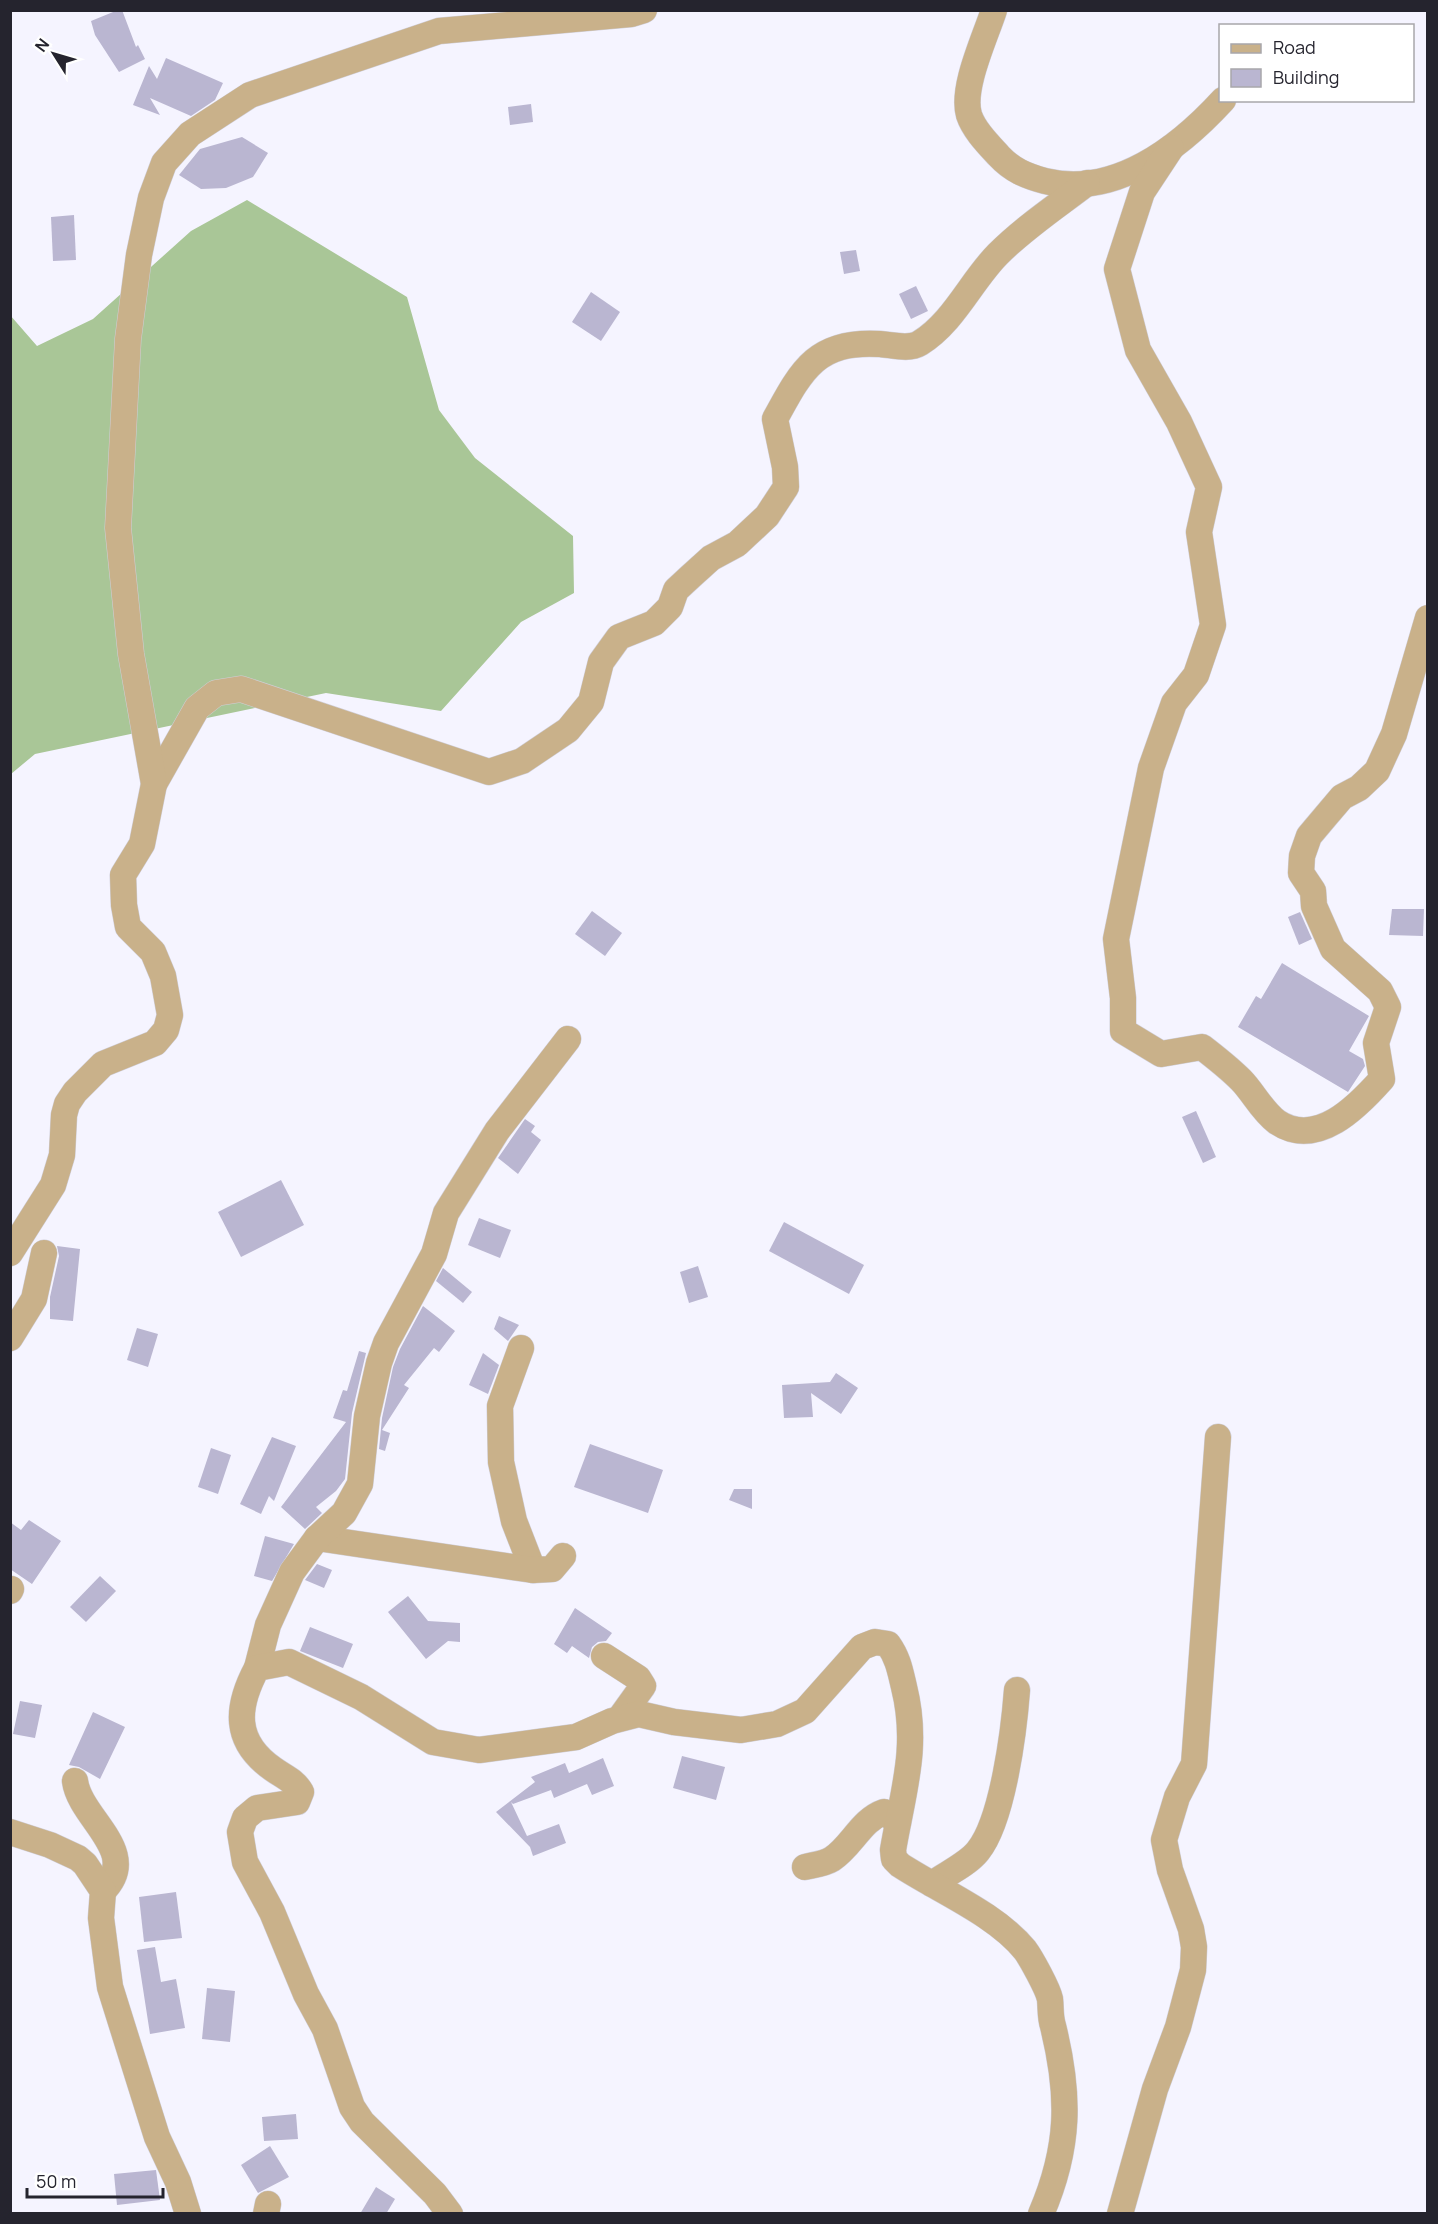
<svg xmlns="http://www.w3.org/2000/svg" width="1438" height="2224" viewBox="0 0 1438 2224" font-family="Manrope,sans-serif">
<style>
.forest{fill:#a9c697}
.building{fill:#bab6d1}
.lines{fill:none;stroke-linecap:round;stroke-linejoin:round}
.minor-casing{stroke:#d0cfd9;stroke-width:27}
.minor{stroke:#c9b18a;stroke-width:26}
</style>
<rect width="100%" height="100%" fill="#f5f4ff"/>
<!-- forest -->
<path class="forest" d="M247,200L407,297L439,410L475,458L573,536L574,593L521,622L441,711L326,693L35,754L11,774L10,315L37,346L93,319L191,231Z"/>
<!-- building -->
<g class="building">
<path d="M118,10H122L136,47L138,45L145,59L119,72L95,35L91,21Z"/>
<path d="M166,58L223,83L215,100L191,116L150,98L160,115L133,105L149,66L157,79Z"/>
<path d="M531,104L533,122L510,125L508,107Z"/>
<path d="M242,137L268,153L253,177L226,188L201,189L179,175L200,149Z"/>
<path d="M74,215L76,260L53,261L51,217Z"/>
<path d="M856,250L860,271L844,274L840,252Z"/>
<path d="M916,286L928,311L911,319L899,294Z"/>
<path d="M591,292L620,312L601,341L572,322Z"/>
<path d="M1392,909H1424L1423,936L1389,935Z"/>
<path d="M592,911L622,933L605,956L575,934Z"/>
<path d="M1300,912L1312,939L1299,945L1288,917Z"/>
<path d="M1282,963L1369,1016L1349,1051L1363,1059L1365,1066L1348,1092L1238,1027L1256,996L1261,999Z"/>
<path d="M1196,1111L1216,1157L1203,1163L1182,1117Z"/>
<path d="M525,1119L535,1126L531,1132L541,1140L518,1174L498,1158Z"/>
<path d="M281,1180L304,1225L241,1257L218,1212Z"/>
<path d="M479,1218L511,1230L500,1258L468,1245Z"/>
<path d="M784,1222L864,1265L849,1294L769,1251Z"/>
<path d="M57,1246L80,1249L73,1321L50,1319V1297L59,1256Z"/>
<path d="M698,1266L708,1297L689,1303L680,1272Z"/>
<path d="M443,1268L472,1292L463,1303L436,1281Z"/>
<path d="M423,1306L455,1331L439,1352L434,1348L404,1385L409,1388L382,1430L390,1433L385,1451L379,1449L382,1418L393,1367L400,1349Z"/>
<path d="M499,1316L519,1325L508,1341L494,1329Z"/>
<path d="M137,1328L158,1334L148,1367L127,1360Z"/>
<path d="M359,1351L366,1353L352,1413L345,1479L336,1491L316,1507L322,1513L305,1529L281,1507L346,1422L333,1418L343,1390L347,1391Z"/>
<path d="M483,1353L499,1365L488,1394L469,1385Z"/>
<path d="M836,1373L858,1388L841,1414L811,1393L813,1417L784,1418L782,1385L830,1382Z"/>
<path d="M272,1437L296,1446L274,1501L269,1496L261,1514L240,1504Z"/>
<path d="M590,1444L663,1470L648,1513L574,1487Z"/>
<path d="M211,1448L231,1455L218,1494L198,1487Z"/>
<path d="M734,1489H752V1509L729,1500Z"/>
<path d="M29,1520L61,1541L32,1584L10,1569V1522L21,1530Z"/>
<path d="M265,1536L294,1544L272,1581L254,1576Z"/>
<path d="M317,1564L332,1570L324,1588L305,1580Z"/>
<path d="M100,1576L116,1591L86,1622L70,1607Z"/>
<path d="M408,1596L428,1621L460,1623V1642L448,1641L426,1659L388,1612Z"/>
<path d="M575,1608L612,1633L606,1641L598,1642L592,1647L589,1658L572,1646L567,1653L554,1644Z"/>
<path d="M310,1627L353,1644L343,1668L300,1651Z"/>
<path d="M20,1701L42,1705L35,1738L13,1734Z"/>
<path d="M93,1712L125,1727L100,1779L79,1767L69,1765Z"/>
<path d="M682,1756L725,1767L716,1800L673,1788Z"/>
<path d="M603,1758L614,1786L592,1795L587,1784L554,1798L551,1790L513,1804L511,1802L527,1836L559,1824L566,1843L533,1856L530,1847L496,1812L535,1782L531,1777L565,1763L569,1773Z"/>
<path d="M176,1892L182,1938L144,1942L139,1897Z"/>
<path d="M155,1947L161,1982L176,1979L185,2028L150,2034L137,1950Z"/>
<path d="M207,1988L235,1991L230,2042L202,2039Z"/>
<path d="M296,2114L298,2139L264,2141L262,2117Z"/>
<path d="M270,2146L289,2177L258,2193L241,2165Z"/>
<path d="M156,2170L160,2200L117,2205L114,2174Z"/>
<path d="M376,2187L395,2199L386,2214H360Z"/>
</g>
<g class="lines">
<!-- minor casing -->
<g class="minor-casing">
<g id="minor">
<path d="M994,10C985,38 961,88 969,115C974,130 988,144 999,156C1012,170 1026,176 1045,181C1115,198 1179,148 1223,100"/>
<path d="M1171,148L1142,192L1117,269L1138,350L1179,422L1209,487L1199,532L1213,625L1196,675L1174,703L1151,768L1116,939L1123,998V1031L1161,1054L1202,1047C1215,1057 1229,1068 1241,1080C1253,1092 1262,1111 1277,1122C1317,1149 1358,1106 1382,1079L1376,1043L1388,1007L1380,991L1333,949L1314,906L1313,891L1301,873L1302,856L1309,836L1325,817L1342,797L1359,788L1377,771L1394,734L1428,618"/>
<path d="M154,784L197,708L216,693L241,689L489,772L522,761L568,730L591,702L601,662L619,637L654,623L670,607L676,590L690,577L711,558L737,544L767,516L786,487L785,467L775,419C802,369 817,340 880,344C893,345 909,350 920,343C954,322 971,281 998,254C1025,227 1057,206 1087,183"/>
<path d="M10,1253L53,1185L62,1155L64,1115L67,1104L75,1092L103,1064L155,1043L166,1030L170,1015L163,976L153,952L128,927L124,905L123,875L142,844L154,784L131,654L118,528L128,339L139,255L151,198L164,163L190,134L250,95L439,31L631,14L644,10"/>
<path d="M10,1338L34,1299L44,1253"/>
<path d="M521,1348L500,1406L501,1462L514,1521L533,1570"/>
<path d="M317,1538L533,1570L552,1569L563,1556"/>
<path d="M10,1591L11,1589"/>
<path d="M604,1656L638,1678L643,1686L620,1718"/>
<path d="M257,1668L268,1625L292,1572L317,1538L344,1513L360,1484L367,1416L379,1363L386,1343L434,1254L446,1213L497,1131L568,1039"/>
<path d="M75,1781C80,1819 142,1852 103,1891"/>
<path d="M10,1832L50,1845L78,1858L85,1864L103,1891L101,1918L110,1987L157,2137L178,2182L188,2214"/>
<path d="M805,1867C813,1865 824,1864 832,1859C852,1846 861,1820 884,1812L898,1822"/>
<path d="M932,1884C946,1874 968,1864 978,1851C1003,1820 1014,1730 1017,1690"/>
<path d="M266,2214L268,2204"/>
<path d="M450,2214L435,2194L362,2122L352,2107L325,2029L306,1994L272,1912L245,1862L240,1832L245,1818L257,1808L297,1802L301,1792C294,1780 284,1777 273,1769C233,1741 236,1707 257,1668L289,1662L361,1697L433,1742L479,1750L576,1737L612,1721L639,1714L674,1722L741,1730L777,1724L805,1711L862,1647L875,1642L888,1644C898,1658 900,1670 904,1687C919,1747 903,1791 893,1850L894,1859L900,1865C938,1890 996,1914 1025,1950C1031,1958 1048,1989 1050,1999C1051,2008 1050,2017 1053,2026C1070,2095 1070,2147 1041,2214"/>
<path d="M1120,2214L1155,2089L1178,2027L1193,1970L1194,1947L1191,1929L1170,1870L1164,1840L1177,1797L1194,1764L1218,1437"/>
</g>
</g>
<!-- minor -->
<use href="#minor" class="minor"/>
</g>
<!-- border -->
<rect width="1438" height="2224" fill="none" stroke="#25242e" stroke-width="24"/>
<!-- legend -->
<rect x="1219" y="24" width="195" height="78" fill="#ffffff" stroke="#a8a7ab" stroke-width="1.5"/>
<rect x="1231" y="44" width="30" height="9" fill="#c9b18a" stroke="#a8a7ab" stroke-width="1.5"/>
<text x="1273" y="54" font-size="18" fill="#25242e">Road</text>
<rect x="1231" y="69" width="30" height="18" fill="#bab6d1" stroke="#a8a7ab" stroke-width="1.5"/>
<text x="1273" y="84" font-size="18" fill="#25242e">Building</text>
<!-- north arrow -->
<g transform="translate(54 54) rotate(307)" stroke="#ffffff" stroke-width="4.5" paint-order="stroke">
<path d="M0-4.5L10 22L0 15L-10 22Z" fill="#25242e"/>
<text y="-9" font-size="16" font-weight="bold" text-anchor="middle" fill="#25242e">N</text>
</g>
<!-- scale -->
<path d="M27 2188v9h136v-9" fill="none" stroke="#25242e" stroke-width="3"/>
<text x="36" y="2188" font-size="18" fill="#25242e" stroke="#ffffff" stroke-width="4.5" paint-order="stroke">50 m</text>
</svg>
